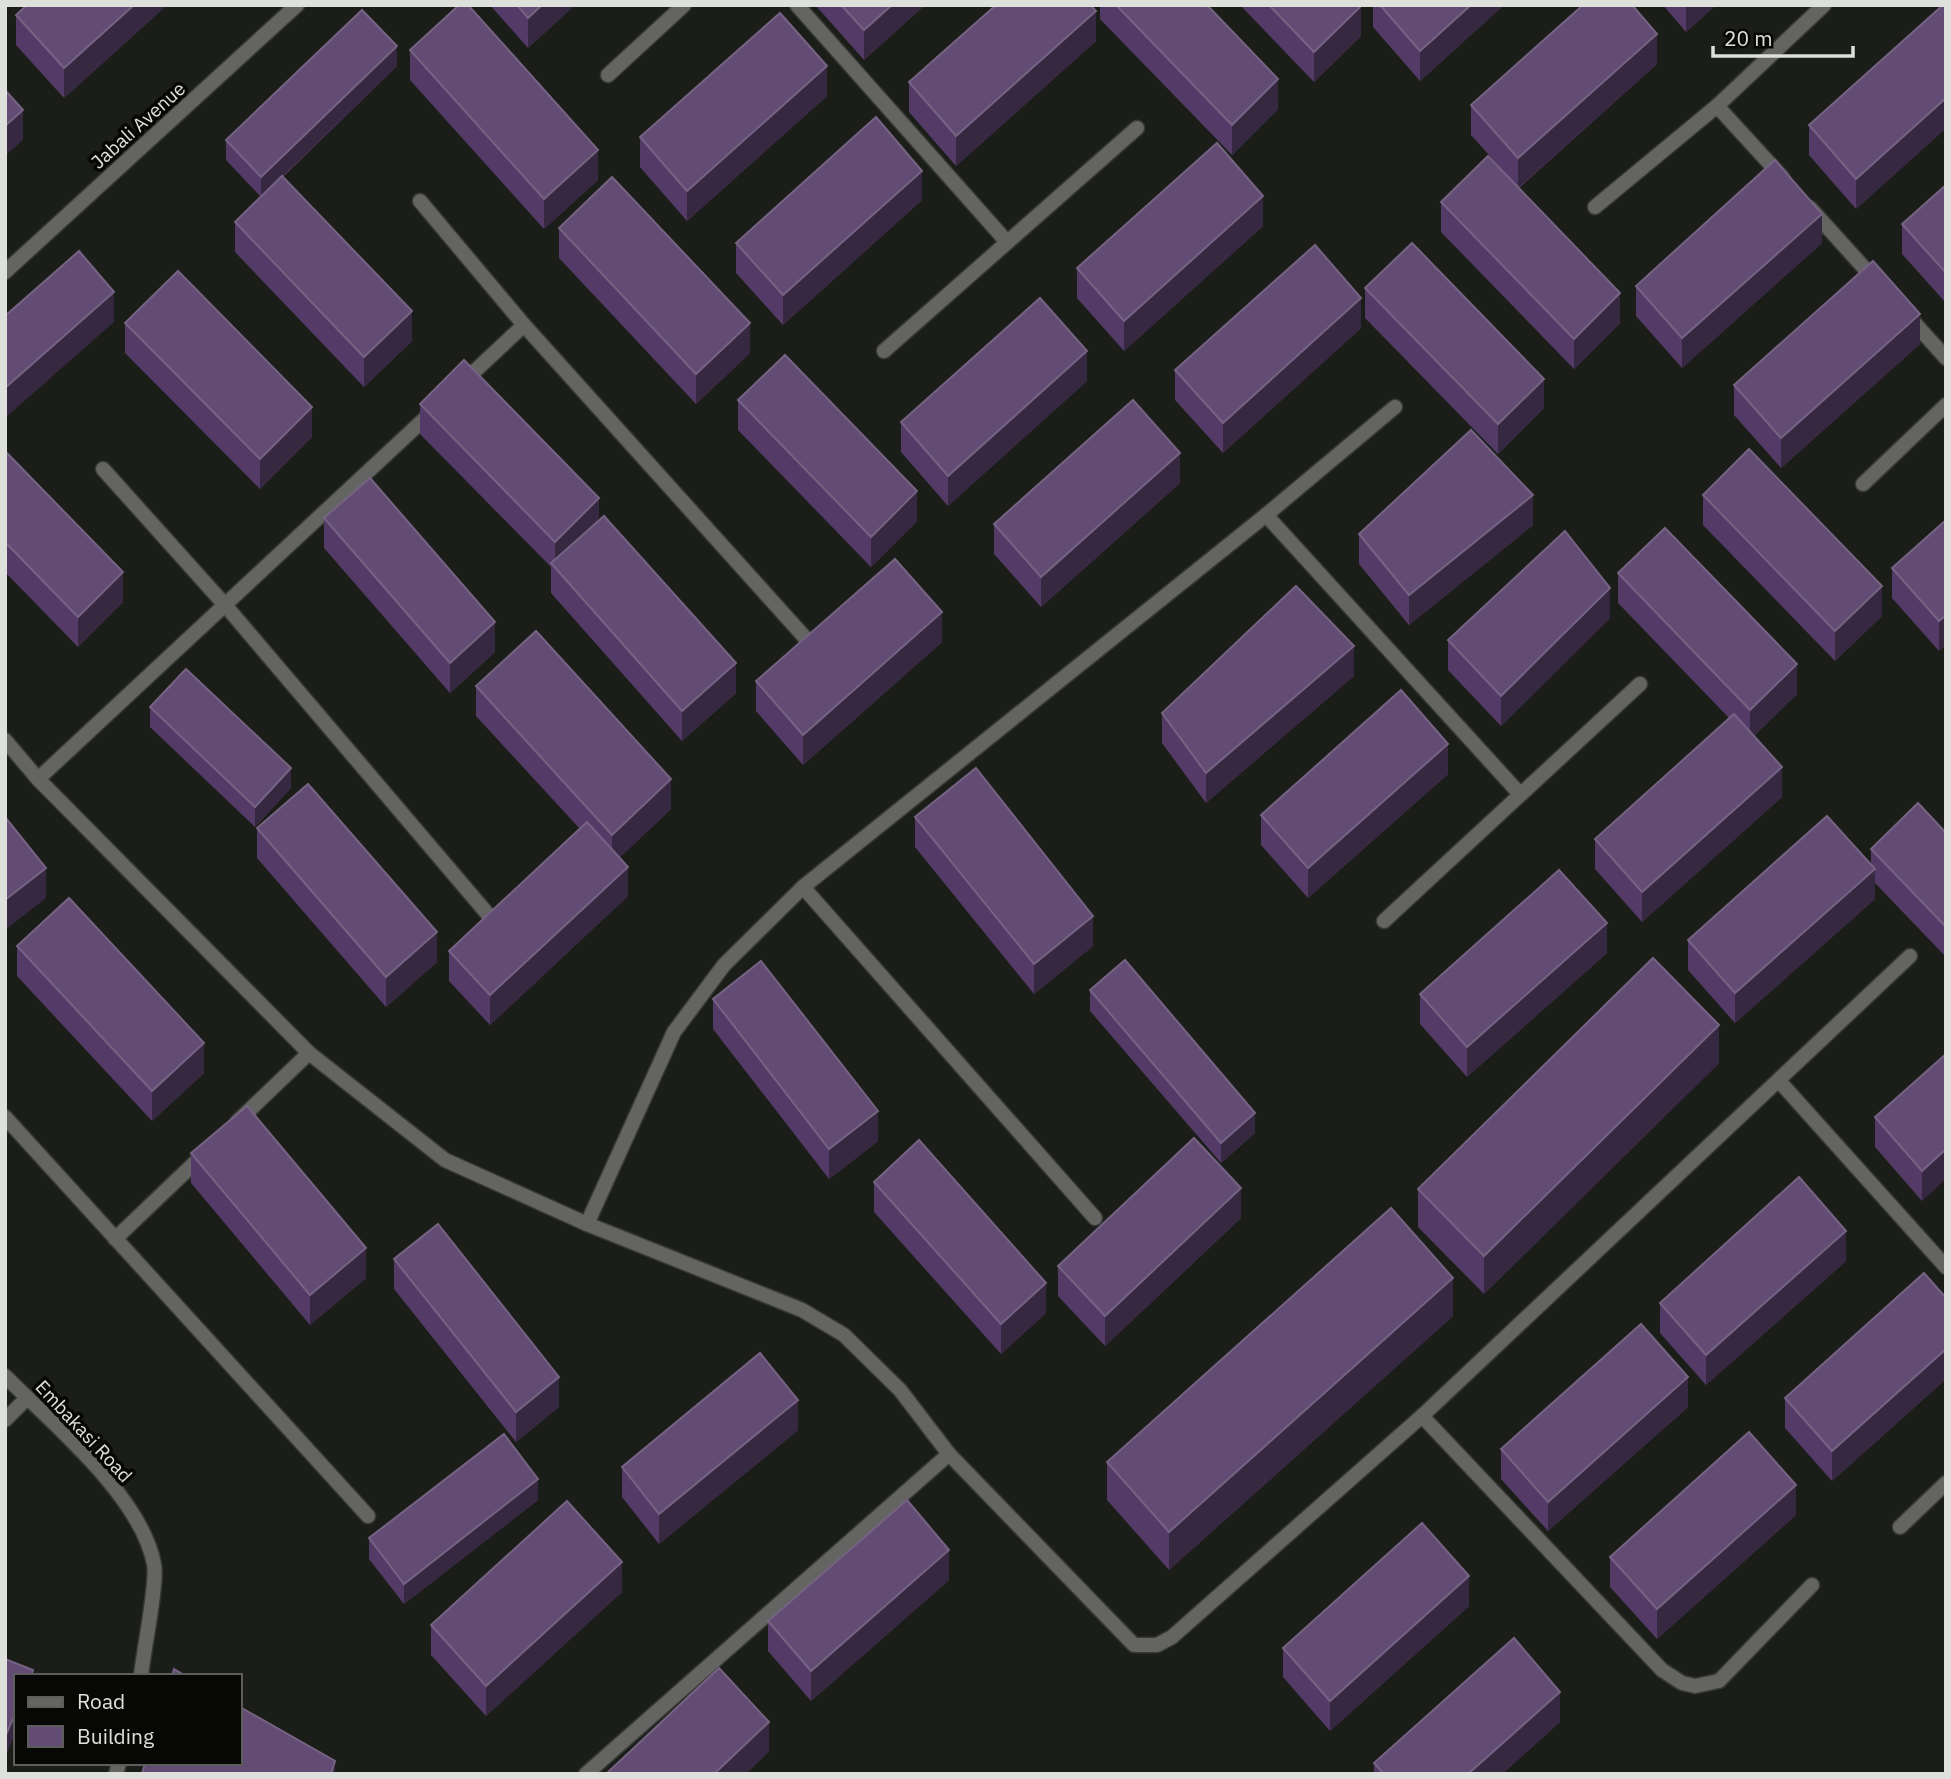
<svg xmlns="http://www.w3.org/2000/svg" width="1951" height="1779" viewBox="0 0 1951 1779" font-family="'IBM Plex Sans',sans-serif">
<style>
.lines{fill:none;stroke-linecap:round;stroke-linejoin:round}
.lane-casing{stroke:#363933;stroke-width:17}
.street-casing{stroke:#363933;stroke-width:17}
.lane{stroke:#646562;stroke-width:14}
.street{stroke:#646562;stroke-width:14}
.wall{fill:#543a66}
.shaded-wall{fill:#372841}
.building{fill:#634c73;stroke:#766383;stroke-width:2}
.labels{text-anchor:middle;stroke-width:7;stroke-linejoin:round;paint-order:stroke}
.street-label{font-size:19px;fill:#dee0dc;stroke:#070806}
</style>
<rect width="100%" height="100%" fill="#1b1e18"/>
<g class="lines">
<!-- lane casing -->
<g class="lane-casing">
<g id="lane">
<path d="M797,5L1007,242"/>
<path d="M608,75L684,5"/>
<path d="M1717,106L1782,177"/>
<path d="M420,201L524,325L809,642"/>
<path d="M1595,207L1717,106L1824,5"/>
<path d="M1810,208L1876,281"/>
<path d="M1909,317L1946,358"/>
<path d="M884,351L1137,128"/>
<path d="M461,384L524,325"/>
<path d="M103,469L225,605L491,918"/>
<path d="M1863,484L1946,405"/>
<path d="M1266,515L1519,793"/>
<path d="M5,740L38,779L309,1053L445,1160L587,1224L802,1310L844,1335L900,1390L949,1454L1134,1645H1157L1172,1637L1422,1416L1910,956"/>
<path d="M38,779L434,410"/>
<path d="M803,887L1095,1218"/>
<path d="M1384,921L1640,684"/>
<path d="M1779,1081L1946,1267"/>
<path d="M5,1117L368,1516"/>
<path d="M237,1122L309,1053"/>
<path d="M587,1224L674,1032L724,965L803,887L1266,515L1395,407"/>
<path d="M115,1239L205,1153"/>
<path d="M1422,1416L1662,1670L1682,1683L1695,1686L1719,1681L1812,1585"/>
<path d="M5,1420L27,1398"/>
<path d="M1900,1527L1946,1483"/>
<path d="M586,1774L949,1454"/>
</g>
</g>
<!-- street casing -->
<g class="street-casing">
<g id="street">
<path d="M5,272L297,5"/>
<path d="M5,1376C53,1424 141,1496 154,1564C158,1582 143,1653 141,1676"/>
<path d="M116,1774L119,1763"/>
</g>
</g>
<!-- lane -->
<use href="#lane" class="lane"/>
<!-- street -->
<use href="#street" class="street"/>
</g>
<!-- wall -->
<g class="wall">
<path d="M27,5H167L64,98L16,45V15Z"/>
<path d="M490,5H575L528,48Z"/>
<path d="M817,5H925L864,60L817,7Z"/>
<path d="M1100,5H1207L1278,109L1232,155L1100,19Z"/>
<path d="M1240,5H1360L1361,36L1314,82Z"/>
<path d="M1373,5H1504L1420,81L1373,27Z"/>
<path d="M1663,5H1716L1686,32Z"/>
<path d="M1946,5V128L1856,209L1809,155V125Z"/>
<path d="M1096,41L956,166L909,112V82Z"/>
<path d="M410,50L598,180L544,229L410,80Z"/>
<path d="M1657,64L1519,188L1620,323L1574,369L1441,232V202L1515,184L1471,135V105Z"/>
<path d="M397,66L283,177L412,341L364,387L235,252V222L261,197L226,160V140Z"/>
<path d="M827,96L687,221L640,167V137Z"/>
<path d="M1946,185V303L1902,254V224Z"/>
<path d="M922,200L783,325L736,273V243Z"/>
<path d="M1263,226L1124,351L1077,298V268Z"/>
<path d="M559,228L750,353L696,404L559,258Z"/>
<path d="M1822,243L1682,368L1636,316V286Z"/>
<path d="M1365,288L1544,408L1498,454L1365,318Z"/>
<path d="M125,323L312,437L260,489L125,353Z"/>
<path d="M1361,328L1223,453L1175,400V370Z"/>
<path d="M1920,344L1781,468L1734,415V385Z"/>
<path d="M1087,381L948,506L901,452V422Z"/>
<path d="M738,400L917,521L871,567L738,430Z"/>
<path d="M420,404L599,520L736,693L682,741L551,593V567L420,434Z"/>
<path d="M5,451L123,602L78,647L5,572Z"/>
<path d="M1180,483L1041,607L994,554V524Z"/>
<path d="M1703,495L1882,616L1835,661L1703,525Z"/>
<path d="M324,518L495,652L450,693L324,548Z"/>
<path d="M1946,520L1939,651L1892,598V568Z"/>
<path d="M1533,525L1409,625L1359,564V534Z"/>
<path d="M1618,573L1797,694L1754,736L1782,797L1642,922L1595,869V839L1730,719L1618,603Z"/>
<path d="M1610,618L1501,726L1448,670V640Z"/>
<path d="M942,642L803,765L756,711V681Z"/>
<path d="M1354,676L1206,803L1162,743V713Z"/>
<path d="M476,686L671,809L620,857L628,896L490,1025L449,981V951L580,829L476,716Z"/>
<path d="M150,707L291,788L255,827L150,727Z"/>
<path d="M1448,774L1308,898L1261,845V815Z"/>
<path d="M915,817L1093,946L1034,994L915,847Z"/>
<path d="M257,828L437,962L386,1007L257,858Z"/>
<path d="M1946,833V957L1875,883V899L1735,1023L1688,970V940L1871,864V849Z"/>
<path d="M17,946L204,1073L152,1121L17,976Z"/>
<path d="M1607,953L1467,1077L1420,1024V994Z"/>
<path d="M1090,990L1255,1133L1221,1163L1090,1011Z"/>
<path d="M713,999L878,1141L829,1179L713,1029Z"/>
<path d="M1946,1054L1922,1201L1875,1147V1117Z"/>
<path d="M1719,1063L1484,1294L1418,1227V1189Z"/>
<path d="M191,1153L366,1278L310,1325L191,1183Z"/>
<path d="M874,1182L1046,1313L1001,1354L874,1212Z"/>
<path d="M1241,1218L1105,1346L1058,1296V1266Z"/>
<path d="M394,1259L559,1407L516,1442L394,1289Z"/>
<path d="M1846,1261L1706,1385L1660,1333V1303Z"/>
<path d="M1946,1298V1379L1832,1481L1785,1428V1398Z"/>
<path d="M1453,1316L1169,1570L1107,1500V1462Z"/>
<path d="M1688,1407L1548,1531L1501,1479V1449Z"/>
<path d="M798,1430L659,1544L622,1497V1467Z"/>
<path d="M538,1500L404,1604L369,1559V1538Z"/>
<path d="M1796,1515L1657,1639L1610,1587V1557Z"/>
<path d="M949,1580L811,1701L768,1651V1621Z"/>
<path d="M622,1592L486,1716L431,1655V1625Z"/>
<path d="M1469,1606L1330,1731L1283,1677V1648Z"/>
<path d="M1560,1722L1502,1774H1374V1763Z"/>
</g>
<!-- shaded-wall -->
<g class="shaded-wall">
<path d="M134,5H167L64,98V68Z"/>
<path d="M542,5H575L528,48V18Z"/>
<path d="M892,5H925L864,60V30Z"/>
<path d="M1471,5H1504L1420,81V51Z"/>
<path d="M1686,5H1716L1686,32Z"/>
<path d="M1361,6V36L1314,82V52Z"/>
<path d="M1096,11V41L956,166V136Z"/>
<path d="M1657,34V64L1518,188V158Z"/>
<path d="M397,46V66L261,197V177Z"/>
<path d="M827,66V96L687,221V191Z"/>
<path d="M1278,79V109L1232,155V125Z"/>
<path d="M1946,98V128L1856,209V179Z"/>
<path d="M23,110V140L5,156V126Z"/>
<path d="M598,150V180L544,229V199Z"/>
<path d="M922,171V200L783,325V295Z"/>
<path d="M1263,196V226L1124,351V321Z"/>
<path d="M1822,214V243L1682,368V338Z"/>
<path d="M114,292V322L5,418V388Z"/>
<path d="M1620,293V323L1574,369V339Z"/>
<path d="M1361,298V328L1223,453V423Z"/>
<path d="M412,311V341L364,387V357Z"/>
<path d="M1920,314V344L1781,468V438Z"/>
<path d="M750,323V353L696,404V374Z"/>
<path d="M1087,351V381L948,506V476Z"/>
<path d="M1544,379V408L1498,454V424Z"/>
<path d="M312,407V437L260,489V459Z"/>
<path d="M1180,453V483L1041,607V577Z"/>
<path d="M917,491V521L871,567V537Z"/>
<path d="M1533,495V525L1409,625V595Z"/>
<path d="M599,498V528L555,568V542Z"/>
<path d="M123,572V602L78,647V617Z"/>
<path d="M1882,586V616L1835,661V631Z"/>
<path d="M1610,588V618L1501,726V696Z"/>
<path d="M942,612V642L803,765V735Z"/>
<path d="M1946,615V645L1939,651V621Z"/>
<path d="M495,622V652L450,693V663Z"/>
<path d="M1354,646V676L1206,803V773Z"/>
<path d="M736,663V693L682,741V711Z"/>
<path d="M1797,664V694L1750,740V710Z"/>
<path d="M1448,744V774L1308,898V868Z"/>
<path d="M1782,767V797L1642,922V892Z"/>
<path d="M291,768V788L255,827V807Z"/>
<path d="M671,779V809L612,865V835Z"/>
<path d="M628,867V896L490,1025V995Z"/>
<path d="M46,868V898L5,930V900Z"/>
<path d="M1875,869V899L1735,1023V993Z"/>
<path d="M1093,916V946L1034,994V964Z"/>
<path d="M1607,923V953L1467,1077V1047Z"/>
<path d="M437,932V962L386,1007V977Z"/>
<path d="M1719,1025V1063L1484,1294V1256Z"/>
<path d="M204,1043V1073L152,1121V1091Z"/>
<path d="M878,1111V1141L829,1179V1149Z"/>
<path d="M1255,1113V1133L1221,1163V1143Z"/>
<path d="M1946,1149V1179L1922,1201V1171Z"/>
<path d="M1241,1188V1218L1105,1346V1316Z"/>
<path d="M1846,1231V1261L1706,1385V1355Z"/>
<path d="M366,1248V1278L310,1325V1295Z"/>
<path d="M1453,1278V1316L1169,1570V1532Z"/>
<path d="M1046,1283V1313L1001,1354V1324Z"/>
<path d="M1946,1349V1379L1832,1481V1451Z"/>
<path d="M559,1377V1407L516,1442V1412Z"/>
<path d="M1688,1377V1407L1548,1531V1502Z"/>
<path d="M798,1400V1430L659,1544V1514Z"/>
<path d="M538,1479V1500L404,1604V1584Z"/>
<path d="M1796,1485V1515L1657,1639V1609Z"/>
<path d="M949,1550V1580L811,1701V1671Z"/>
<path d="M622,1562V1592L486,1716V1686Z"/>
<path d="M1469,1576V1606L1330,1731V1701Z"/>
<path d="M1560,1692V1722L1502,1774H1468Z"/>
<path d="M16,1712V1732L5,1757V1737Z"/>
<path d="M769,1722V1752L746,1774H714Z"/>
<path d="M335,1761V1774H331Z"/>
</g>
<!-- building -->
<g class="building">
<path d="M27,5H134L64,68L16,15Z"/>
<path d="M459,5H468L598,150L544,199L410,50Z"/>
<path d="M517,5H542L528,18Z"/>
<path d="M841,5H892L864,30Z"/>
<path d="M996,5H1090L1096,11L956,136L909,82Z"/>
<path d="M1116,5H1207L1278,79L1232,125Z"/>
<path d="M1269,5H1360L1361,6L1314,52Z"/>
<path d="M1380,5H1471L1420,51Z"/>
<path d="M1583,5H1632L1657,34L1518,158L1471,105Z"/>
<path d="M1943,5H1946V98L1856,179L1809,125Z"/>
<path d="M362,10L397,46L261,177L226,140Z"/>
<path d="M780,13L827,66L687,191L640,137Z"/>
<path d="M5,90L23,110L5,126Z"/>
<path d="M876,117L922,171L783,295L736,243Z"/>
<path d="M1217,143L1263,196L1124,321L1077,268Z"/>
<path d="M1488,156L1620,293L1574,339L1441,202Z"/>
<path d="M1775,160L1822,214L1682,338L1636,286Z"/>
<path d="M282,176L412,311L364,357L235,222Z"/>
<path d="M612,177L750,323L696,374L559,228Z"/>
<path d="M1946,185V273L1902,224Z"/>
<path d="M1412,243L1544,379L1498,424L1365,288Z"/>
<path d="M1315,245L1361,298L1223,423L1175,370Z"/>
<path d="M79,251L114,292L5,388V316Z"/>
<path d="M1873,261L1920,314L1781,438L1734,385Z"/>
<path d="M178,271L312,407L260,459L125,323Z"/>
<path d="M1040,298L1087,351L948,476L901,422Z"/>
<path d="M785,355L917,491L871,537L738,400Z"/>
<path d="M464,360L599,498L555,542L420,404Z"/>
<path d="M1133,400L1180,453L1041,577L994,524Z"/>
<path d="M1471,430L1533,495L1409,595L1359,534Z"/>
<path d="M1749,449L1882,586L1835,631L1703,495Z"/>
<path d="M5,451L123,572L78,617L5,542Z"/>
<path d="M370,478L495,622L450,663L324,518Z"/>
<path d="M604,516L736,663L682,711L551,563Z"/>
<path d="M1946,520V615L1939,621L1892,568Z"/>
<path d="M1665,528L1797,664L1750,710L1618,573Z"/>
<path d="M1565,531L1610,588L1501,696L1448,640Z"/>
<path d="M895,559L942,612L803,735L756,681Z"/>
<path d="M1296,586L1354,646L1206,773L1162,713Z"/>
<path d="M536,631L671,779L612,835L476,686Z"/>
<path d="M186,669L291,768L255,807L150,707Z"/>
<path d="M1401,690L1448,744L1308,868L1261,815Z"/>
<path d="M1734,714L1782,767L1642,892L1595,839Z"/>
<path d="M976,768L1093,916L1034,964L915,817Z"/>
<path d="M308,784L437,932L386,977L257,828Z"/>
<path d="M1918,803L1946,833V927L1871,849Z"/>
<path d="M1827,816L1875,869L1735,993L1688,940Z"/>
<path d="M5,817L46,868L5,900Z"/>
<path d="M587,822L628,867L490,995L449,951Z"/>
<path d="M1559,870L1607,923L1467,1047L1420,994Z"/>
<path d="M69,898L204,1043L152,1091L17,946Z"/>
<path d="M1653,958L1719,1025L1484,1256L1418,1189Z"/>
<path d="M1125,960L1255,1113L1221,1143L1090,990Z"/>
<path d="M761,961L878,1111L829,1149L713,999Z"/>
<path d="M1946,1054V1149L1922,1171L1875,1117Z"/>
<path d="M247,1106L366,1248L310,1295L191,1153Z"/>
<path d="M1194,1138L1241,1188L1105,1316L1058,1266Z"/>
<path d="M919,1140L1046,1283L1001,1324L874,1182Z"/>
<path d="M1799,1177L1846,1231L1706,1355L1660,1303Z"/>
<path d="M1391,1208L1453,1278L1169,1532L1107,1462Z"/>
<path d="M438,1224L559,1377L516,1412L394,1259Z"/>
<path d="M1924,1273L1946,1298V1349L1832,1451L1785,1398Z"/>
<path d="M1641,1324L1688,1377L1548,1502L1501,1449Z"/>
<path d="M760,1353L798,1400L659,1514L622,1467Z"/>
<path d="M1749,1432L1796,1485L1657,1609L1610,1557Z"/>
<path d="M504,1434L538,1479L404,1584L369,1538Z"/>
<path d="M907,1500L949,1550L811,1671L768,1621Z"/>
<path d="M567,1501L622,1562L486,1686L431,1625Z"/>
<path d="M1422,1523L1469,1576L1330,1701L1283,1648Z"/>
<path d="M1514,1638L1560,1692L1468,1774H1384L1374,1763Z"/>
<path d="M5,1659L33,1670L31,1676H16V1712L5,1737Z"/>
<path d="M719,1668L769,1722L714,1774H606Z"/>
<path d="M174,1669L186,1676H172Z"/>
<path d="M240,1707L335,1761L331,1774H142L145,1763H240Z"/>
</g>
<g class="labels">
<!-- street labels -->
<g class="street-label">
<text transform="translate(138 125) rotate(-42)" y="7">Jabali Avenue</text>
<text transform="translate(84 1431) rotate(47)" y="7">Embakasi Road</text>
</g>
</g>
<!-- border -->
<rect width="1951" height="1779" fill="none" stroke="#dee0dc" stroke-width="14"/>
<!-- legend -->
<rect x="14" y="1674" width="228" height="91" fill="#070806" stroke="#5d5e5c" stroke-width="2"/>
<rect x="28" y="1697" width="35" height="10" fill="#646562" stroke="#5d5e5c" stroke-width="2"/>
<text x="77" y="1709" font-size="21" fill="#dee0dc">Road</text>
<rect x="28" y="1726" width="35" height="21" fill="#634c73" stroke="#5d5e5c" stroke-width="2"/>
<text x="77" y="1744" font-size="21" fill="#dee0dc">Building</text>
<!-- scale -->
<path d="M1713 46v10h140v-10" fill="none" stroke="#dee0dc" stroke-width="3.5"/>
<text x="1724" y="46" font-size="21" fill="#dee0dc" stroke="#070806" stroke-width="5" paint-order="stroke">20 m</text>
</svg>
